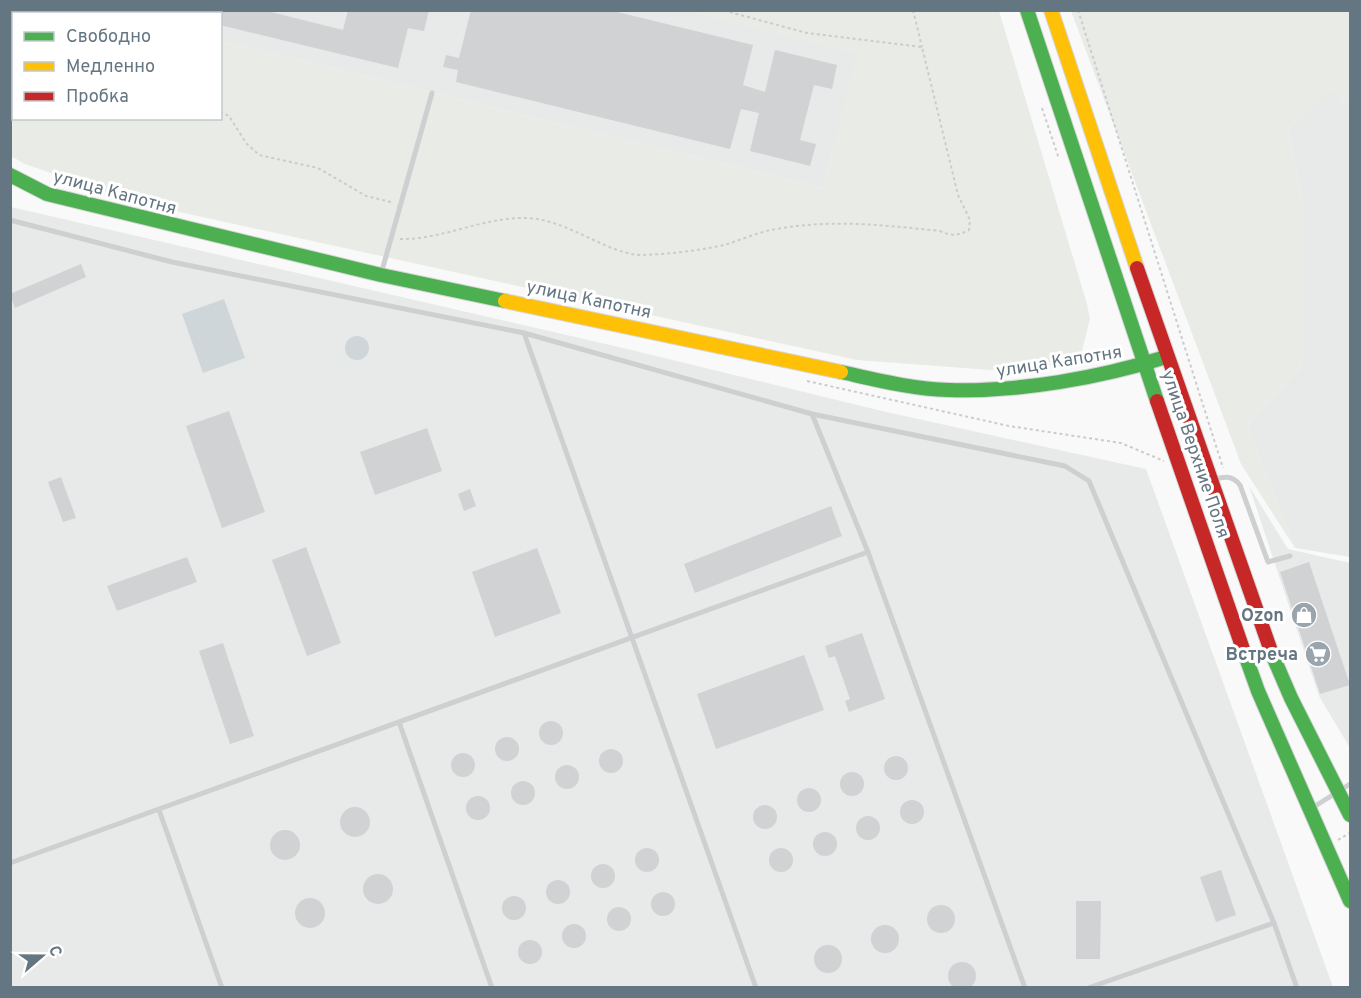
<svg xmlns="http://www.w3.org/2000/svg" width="1361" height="998" viewBox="0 0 1361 998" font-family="Overpass,sans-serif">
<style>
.built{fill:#e8e9e9}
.green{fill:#e8ebe6}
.water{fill:#ced6d9}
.building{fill:#d0d2d3}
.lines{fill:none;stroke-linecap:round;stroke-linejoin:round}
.fast-casing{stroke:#d5d6d7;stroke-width:16}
.slow-casing{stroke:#d5d6d7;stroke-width:16}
.jam-casing{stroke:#d5d6d7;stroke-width:16}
.path{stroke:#cbcccd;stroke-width:2;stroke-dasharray:3 3;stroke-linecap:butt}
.lane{stroke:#cecfd0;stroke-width:5}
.fast{stroke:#4caf50;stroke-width:14}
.slow{stroke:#ffc107;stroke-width:14}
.jam{stroke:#c62828;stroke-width:14}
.labels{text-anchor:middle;stroke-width:6;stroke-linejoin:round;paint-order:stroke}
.street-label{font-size:18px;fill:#657683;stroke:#fff}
.poi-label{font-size:18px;font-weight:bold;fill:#657683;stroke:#fff;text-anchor:end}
</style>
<rect width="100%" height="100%" fill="#f9f9f9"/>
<!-- built -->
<g class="built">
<path d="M136,10H683L857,54L823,188L221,41L220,14H135Z"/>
<path d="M1332,88L1350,109V557L1295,548L1247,425L1302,366L1303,204L1288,129Z"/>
<path d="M11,207L623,348L882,411L1146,469L1333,987L11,988Z"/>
<path d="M1249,486L1288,549L1350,563V748L1319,696Z"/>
</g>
<!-- green -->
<g class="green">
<path d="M10,11H136L135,14H14V118H220L221,41L823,188L856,54L683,11H999L1087,304L1090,319L1081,354L1064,364L991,370L857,360L134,202L25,164L11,156Z"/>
<path d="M1071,11H1350V109L1332,88L1288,129L1303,204L1302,366L1247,425L1295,548L1241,464Z"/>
</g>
<!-- water -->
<g class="water">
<path d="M224,299L245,358L203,373L182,314Z"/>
<circle cx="357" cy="348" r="12"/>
</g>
<!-- building -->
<g class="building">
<path d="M220,10H263L343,30L348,10H429L424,31L408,28L398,68L220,25Z"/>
<path d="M471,10H609L753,45L743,85L765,92L775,50L837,65L832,89L814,85L800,140L816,144L810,166L750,151L759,113L741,109L730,149L456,82L458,70L443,67L446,55L459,58Z"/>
<path d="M81,264L86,277L15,308L10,294Z"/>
<path d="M229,411L265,512L222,528L186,426Z"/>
<path d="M427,428L442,471L375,495L360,452Z"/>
<path d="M61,477L76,518L63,522L48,482Z"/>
<path d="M470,489L476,506L464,511L458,494Z"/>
<path d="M831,506L842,536L695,593L684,564Z"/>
<path d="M306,547L341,643L307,656L272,560Z"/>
<path d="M537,548L561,613L495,637L472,572Z"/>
<path d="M187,557L197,582L117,611L107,586Z"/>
<path d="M1309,562L1350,685L1320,694L1280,572Z"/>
<path d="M862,633L885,699L849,712L845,701L850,699L835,656L829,658L825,646Z"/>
<path d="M223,643L254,736L230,744L199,651Z"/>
<path d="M804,655L824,710L716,749L697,694Z"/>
<circle cx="551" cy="733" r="12"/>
<circle cx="507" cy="749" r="12"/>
<circle cx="611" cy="761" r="12"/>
<circle cx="463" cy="765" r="12"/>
<circle cx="896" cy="768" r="12"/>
<circle cx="567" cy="777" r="12"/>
<circle cx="852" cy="784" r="12"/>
<circle cx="523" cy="793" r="12"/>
<circle cx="809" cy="800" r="12"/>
<circle cx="478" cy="808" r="12"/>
<circle cx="912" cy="812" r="12"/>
<circle cx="765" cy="817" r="12"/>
<circle cx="355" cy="822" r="15"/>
<circle cx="868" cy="828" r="12"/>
<circle cx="285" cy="845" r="15"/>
<circle cx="825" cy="844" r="12"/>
<circle cx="647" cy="860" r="12"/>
<circle cx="781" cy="860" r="12"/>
<circle cx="603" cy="876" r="12"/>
<path d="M1221,870L1236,915L1216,922L1200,877Z"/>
<circle cx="378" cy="889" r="15"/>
<circle cx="558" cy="892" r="12"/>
<circle cx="663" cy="904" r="12"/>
<circle cx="514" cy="908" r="12"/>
<circle cx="310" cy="913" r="15"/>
<path d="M1076,901H1101L1100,959H1076Z"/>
<circle cx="941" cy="919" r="14"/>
<circle cx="619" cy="919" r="12"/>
<circle cx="574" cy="936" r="12"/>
<circle cx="885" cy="939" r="14"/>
<circle cx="530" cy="952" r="12"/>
<circle cx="828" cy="959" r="14"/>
<circle cx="962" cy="976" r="14"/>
</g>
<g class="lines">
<!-- fast casing -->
<g class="fast-casing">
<g id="fast">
<path d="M1027,10L1157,401"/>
<path d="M10,175L47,194L381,275L505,301"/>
<path d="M841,372C877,380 912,389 949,390C1020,392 1099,378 1166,357"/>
<path d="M1244,652L1258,691L1350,901"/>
<path d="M1272,654L1291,698L1350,815"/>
</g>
</g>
<!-- slow casing -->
<g class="slow-casing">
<g id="slow">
<path d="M1051,10L1137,268"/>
<path d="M505,301L841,372"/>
</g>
</g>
<!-- jam casing -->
<g class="jam-casing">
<g id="jam">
<path d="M1137,268L1272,654"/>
<path d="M1157,401L1244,652"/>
</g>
</g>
<!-- path -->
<g class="path">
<path d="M913,10L922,47"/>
<path d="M1078,10L1223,468"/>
<path d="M10,62H14"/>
<path d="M1042,108L1059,159"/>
<path d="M220,112L229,116L246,143L259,155L318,168L366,196L391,202"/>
<path d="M400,239C442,240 483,217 525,218C566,218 608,255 642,255C669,254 697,251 724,245C741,240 758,232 776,229C833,219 883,225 940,231C951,236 958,236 969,230L970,220L958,195L922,47L807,33L722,10"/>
<path d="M807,381L1009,426L1121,443L1164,461"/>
<path d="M1338,840L1350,833"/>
</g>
<!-- lane -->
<g class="lane">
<path d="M10,220L172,262L524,333"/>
<path d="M381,274L432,93"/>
<path d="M812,414L868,552L1025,988"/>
<path d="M1211,480C1223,477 1231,474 1240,485L1268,562L1290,556"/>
<path d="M399,722L492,988"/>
<path d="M1312,808L1350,784"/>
<path d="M159,810L222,988"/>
<path d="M10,863L868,552"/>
<path d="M756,988L524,333L812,414L1065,466L1089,481L1274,923L1297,988"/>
<path d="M1088,988L1274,923"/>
</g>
<!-- fast -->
<use href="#fast" class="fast"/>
<!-- slow -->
<use href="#slow" class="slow"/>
<!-- jam -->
<use href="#jam" class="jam"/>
</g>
<!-- icons -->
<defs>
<g id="shop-disc" transform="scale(1.35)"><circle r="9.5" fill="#99a4ac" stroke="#fff"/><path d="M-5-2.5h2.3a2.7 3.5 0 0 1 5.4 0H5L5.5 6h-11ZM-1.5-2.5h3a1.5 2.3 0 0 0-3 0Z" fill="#fff"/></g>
<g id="supermarket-disc" transform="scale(1.35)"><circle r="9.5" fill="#99a4ac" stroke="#fff"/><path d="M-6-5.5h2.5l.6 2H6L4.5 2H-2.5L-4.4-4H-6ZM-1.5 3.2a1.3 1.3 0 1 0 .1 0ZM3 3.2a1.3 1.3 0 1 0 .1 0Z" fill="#fff"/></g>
</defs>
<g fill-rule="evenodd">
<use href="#shop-disc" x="1304" y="615"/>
<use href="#supermarket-disc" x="1318" y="654"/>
</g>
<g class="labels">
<!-- street labels -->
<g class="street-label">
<text transform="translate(115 192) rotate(15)" y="6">улица Капотня</text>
<text transform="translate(589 299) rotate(12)" y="6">улица Капотня</text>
<text transform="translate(1059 361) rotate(-9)" y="6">улица Капотня</text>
<text transform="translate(1196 454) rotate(71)" y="6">улица Верхние Поля</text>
</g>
<!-- poi labels -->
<g class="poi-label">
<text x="1284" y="621">Ozon</text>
<text x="1298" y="660">Встреча</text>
</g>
</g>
<!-- border -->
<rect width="1361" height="998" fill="none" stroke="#657683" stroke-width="24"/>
<!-- legend -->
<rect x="12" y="12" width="210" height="108" fill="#ffffff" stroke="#c1c8cd" stroke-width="1.5"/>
<rect x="24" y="32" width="30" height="9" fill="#4caf50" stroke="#c1c8cd" stroke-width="1.5"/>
<text x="66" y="42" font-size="18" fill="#657683">Свободно</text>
<rect x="24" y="62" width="30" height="9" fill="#ffc107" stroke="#c1c8cd" stroke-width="1.5"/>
<text x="66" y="72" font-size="18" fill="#657683">Медленно</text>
<rect x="24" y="92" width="30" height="9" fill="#c62828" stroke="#c1c8cd" stroke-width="1.5"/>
<text x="66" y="102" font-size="18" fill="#657683">Пробка</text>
<!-- north arrow -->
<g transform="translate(42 956) rotate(70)" stroke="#ffffff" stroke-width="4.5" paint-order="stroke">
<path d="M0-4.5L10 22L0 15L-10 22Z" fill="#657683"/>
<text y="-9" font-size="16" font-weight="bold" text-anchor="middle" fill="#657683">С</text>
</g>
</svg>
